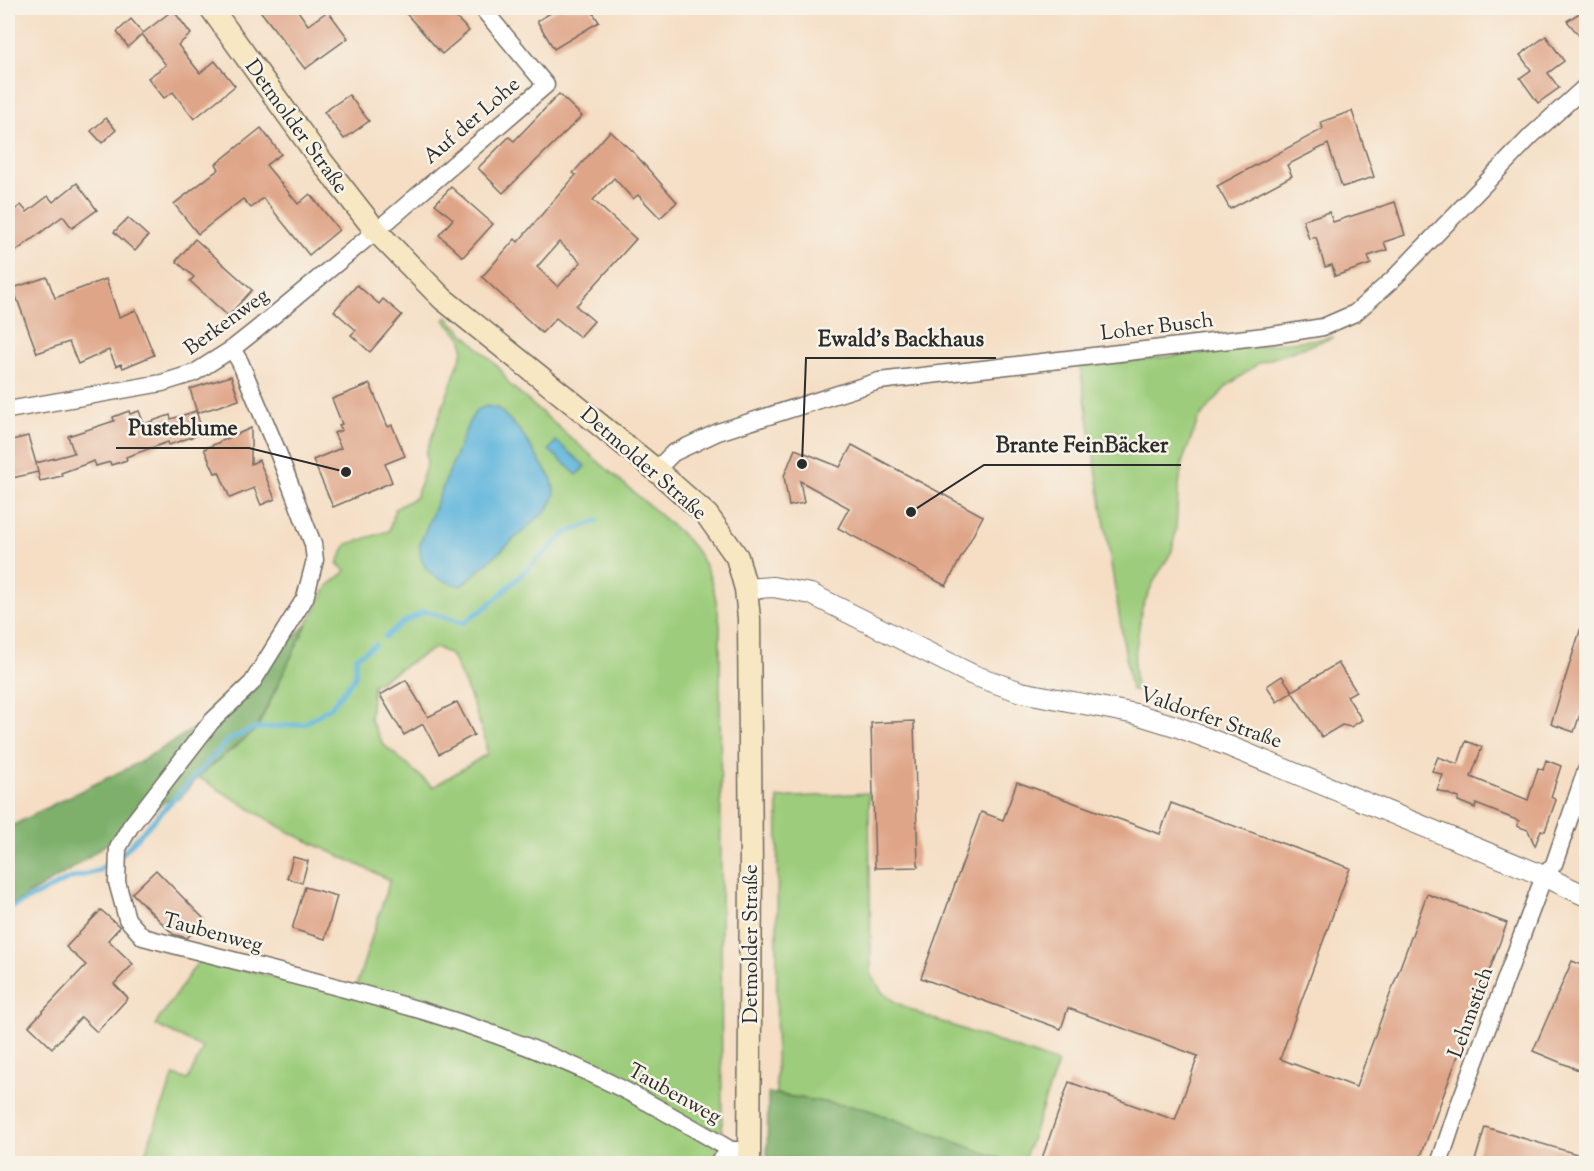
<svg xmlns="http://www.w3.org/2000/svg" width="1594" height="1171" viewBox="0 0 1594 1171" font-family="'Sorts Mill Goudy',serif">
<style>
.green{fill:#9dcd7c;stroke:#647c54;stroke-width:1.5;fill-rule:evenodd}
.forest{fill:#7eb06c;stroke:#546e4c;stroke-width:1.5}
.water{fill:#5fb5dc;stroke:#457084;stroke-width:1.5}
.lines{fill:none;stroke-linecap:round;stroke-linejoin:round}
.stream{stroke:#5fb5dc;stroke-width:5}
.building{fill:#dfa588;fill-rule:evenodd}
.minor-casing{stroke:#726a61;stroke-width:19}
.tertiary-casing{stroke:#726a61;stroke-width:22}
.secondary-casing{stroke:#726a61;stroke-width:25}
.minor{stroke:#fff;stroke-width:16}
.tertiary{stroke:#fff;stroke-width:20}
.secondary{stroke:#f7e8c3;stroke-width:22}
.labels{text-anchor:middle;stroke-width:5;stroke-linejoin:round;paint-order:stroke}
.street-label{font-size:21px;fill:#2b2b2b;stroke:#f7f3e8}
.leader{fill:none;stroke:#2b2b2b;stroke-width:2}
.callout-dot{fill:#2b2b2b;stroke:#f7f3e8;stroke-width:2}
.callout-label{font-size:22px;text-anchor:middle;font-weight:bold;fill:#2b2b2b;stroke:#f7f3e8;stroke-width:5;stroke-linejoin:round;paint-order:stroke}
</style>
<rect width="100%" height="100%" fill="#f7f3e8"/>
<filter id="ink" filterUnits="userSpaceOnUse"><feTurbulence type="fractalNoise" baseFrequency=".0167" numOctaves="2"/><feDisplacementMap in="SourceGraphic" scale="12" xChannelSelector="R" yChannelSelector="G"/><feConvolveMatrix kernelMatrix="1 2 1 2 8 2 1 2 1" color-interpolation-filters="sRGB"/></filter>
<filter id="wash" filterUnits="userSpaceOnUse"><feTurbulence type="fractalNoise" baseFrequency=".008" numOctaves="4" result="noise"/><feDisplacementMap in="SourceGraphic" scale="24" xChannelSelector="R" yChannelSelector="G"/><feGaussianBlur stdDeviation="1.35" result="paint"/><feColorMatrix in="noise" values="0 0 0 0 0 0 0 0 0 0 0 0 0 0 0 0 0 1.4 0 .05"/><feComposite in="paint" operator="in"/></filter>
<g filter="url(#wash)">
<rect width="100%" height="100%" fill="#f5dec4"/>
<!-- green -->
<g class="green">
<path d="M447,317L501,370L509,384L684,536C710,563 715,588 720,625L722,1149L707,1164H141L174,1075L188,1080L203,1048L155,1025L200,959L353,996L390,880L287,831L198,777L257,729L307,624L328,586L346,571L337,564L347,544L389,531L395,509L416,497L427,463L426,453L463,351L462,338L444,320ZM436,647L452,656L470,696L485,739L487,754L433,787L383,744L370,719L373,685Z"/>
<path d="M1334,337L1259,363L1226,387L1198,420L1182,463L1178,493L1176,528L1172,551L1153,583L1142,608L1134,662L1136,691L1131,690L1080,367Z"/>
<path d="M869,793L871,974L882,992L895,1002L925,1016L1058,1063L1023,1163H1012L866,1109L776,1094L778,798Z"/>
</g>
<!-- forest -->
<g class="forest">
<path d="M307,624L256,729L198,777L179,799L166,801L73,868L8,907V828L50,806L138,763L203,723Z"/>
<path d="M768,1093L866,1109L1012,1163H767Z"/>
</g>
<!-- water -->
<g class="water">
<path d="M486,406L499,409L521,432L552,480L555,495L548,509L461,586C437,581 418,571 420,544L469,422L476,411Z"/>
<path d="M556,441L585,466L577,475L549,450Z"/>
</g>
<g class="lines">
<!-- stream -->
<g class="stream">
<path d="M385,637L402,623L425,611L463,623L489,605L566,533L597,521"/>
<path d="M123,853L229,740L253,729L304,724L331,707L355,677L356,657L375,645"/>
<path d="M8,909L69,879L98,871L111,861"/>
</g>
</g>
<g id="blocks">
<!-- building -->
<g class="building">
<path d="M258,8H296L308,25L328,11L348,38L305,69Z"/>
<path d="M401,8H447L469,31L442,54Z"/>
<path d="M559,8H590L599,22L554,49L537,21Z"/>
<path d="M1587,8V45L1567,21Z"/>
<path d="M173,10L191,34L178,45L200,73L215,61L235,86L194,119L173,92L164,98L148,78L166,65L142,34L128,47L117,32L131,19L143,33Z"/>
<path d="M1546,36L1564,61L1548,73L1559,88L1538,103L1520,78L1531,70L1520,55Z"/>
<path d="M559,94L582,116L503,193L478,168L509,137L514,141Z"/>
<path d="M349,95L369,121L344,139L324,112Z"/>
<path d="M1352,111L1374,177L1342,187L1328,144L1287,165L1292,176L1230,209L1217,186L1323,129L1321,122Z"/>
<path d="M106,118L116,130L102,143L91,131Z"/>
<path d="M261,128L281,154L266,165L298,204L310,194L339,230L309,255L263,198L251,208L243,199L198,234L174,204L219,169L216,164Z"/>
<path d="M610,131L635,154L677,202L660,218L638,195L633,199L614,178L593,200L636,239L576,306L594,321L580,337L556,318L542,333L482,277L515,239L518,242L576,175L573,173ZM559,242L581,262L558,287L537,267Z"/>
<path d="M77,183L97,210L72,228L63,216L8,257V215L21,205L27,212L48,196L53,202Z"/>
<path d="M451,187L493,224L463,257L439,235L453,219L435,204Z"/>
<path d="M1395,202L1405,235L1384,242L1387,250L1368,256L1371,264L1335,276L1332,265L1325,267L1316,237L1309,239L1303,220L1329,212L1333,222Z"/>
<path d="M128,218L148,236L135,251L114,232Z"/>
<path d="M195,239L252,290L228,316L190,281L194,277L176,261Z"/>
<path d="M47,277L55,298L106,279L119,317L136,310L154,355L123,368L121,364L116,366L109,350L78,364L69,342L37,353L13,288Z"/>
<path d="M357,285L379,304L383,299L402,315L370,352L351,335L356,330L334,311Z"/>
<path d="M231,376L239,400L197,413L190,389Z"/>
<path d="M370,384L388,427L392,425L405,456L385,464L392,482L333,507L313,460L341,448L334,433L342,430L339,425L342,424L332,399Z"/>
<path d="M129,411L130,414L139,411L144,424L170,415L171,419L196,411L203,433L169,445L168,442L126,457L127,460L111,465L110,462L96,466L94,461L61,473L62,476L40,481L36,464L38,472L8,479V441L28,436L36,463L74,453L68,436L114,421L113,417Z"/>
<path d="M251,428V464L259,460L275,499L261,505L254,488L230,498L219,472L215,473L204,449Z"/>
<path d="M852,445L983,516L946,586L838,528L849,508L800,481L804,503L789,506L784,476L795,449L840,467Z"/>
<path d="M1583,621L1587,622V694L1574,732L1551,724Z"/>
<path d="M1338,663L1356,691L1347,696L1362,720L1351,727L1342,725L1322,737L1292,692L1277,702L1267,686L1282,676L1292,691Z"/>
<path d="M406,680L428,717L457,702L474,735L439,754L423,724L404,735L380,695Z"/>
<path d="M914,721L918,867L875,868L871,723Z"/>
<path d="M1466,741L1482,747L1471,777L1528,800L1538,768L1543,770L1546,760L1561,766L1551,797L1556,800L1545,831L1541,830L1535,846L1528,830L1517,826L1519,821L1476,804L1475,808L1458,801L1459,798L1437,790L1443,775L1432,771L1438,757L1458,764Z"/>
<path d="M1017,782L1160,834L1171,803L1350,868L1280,1059L1356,1087L1427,894L1507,923L1418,1164H1040L1069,1082L1175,1120L1198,1056L1068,1008L1061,1029L921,978L981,812L1003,820Z"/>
<path d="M293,857L308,861L302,883L287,878Z"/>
<path d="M156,870L205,920L187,938L173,934L132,893Z"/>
<path d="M305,887L337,896L325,939L292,929Z"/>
<path d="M101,910L120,927L108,940L133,964L114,984L128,998L97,1032L81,1017L52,1048L29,1026L86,965L66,947Z"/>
<path d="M1572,961L1587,967V1059L1581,1071L1533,1051Z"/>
<path d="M1485,1127L1587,1157V1164H1474Z"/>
</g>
</g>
</g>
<g filter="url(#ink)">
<use href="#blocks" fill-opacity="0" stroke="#726a61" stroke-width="1.5"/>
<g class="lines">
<!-- minor casing -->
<g class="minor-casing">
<g id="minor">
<path d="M232,349L240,362L277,450L313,544L315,560L305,598L252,683L211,722L130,827L118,848L117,882L127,919L143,937C296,978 456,1009 600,1078C645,1099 688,1125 731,1150"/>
<path d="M8,410L162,383L194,373L232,349L256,330L389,220L546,85L482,8"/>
<path d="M656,470L673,453L718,432L879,381L1273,335L1323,327L1355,313L1393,279L1531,136L1586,86"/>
<path d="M717,1164L731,1150H741"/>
<path d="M1439,1164L1457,1110L1544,876L1554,864L1586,770"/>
</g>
</g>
<!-- tertiary casing -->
<g class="tertiary-casing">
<path id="tertiary" d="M746,589L773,587L811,594L973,675L1021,692L1136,714L1175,726L1231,747L1544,876L1586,896"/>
</g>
<!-- secondary casing -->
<g class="secondary-casing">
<path id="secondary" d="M211,8L322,162L376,231L443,299L656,470L707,515L737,557L746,589L749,619L751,871L749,1164"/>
</g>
<!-- minor -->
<use href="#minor" class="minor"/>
<!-- tertiary -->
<use href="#tertiary" class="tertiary"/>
<!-- secondary -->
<use href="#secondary" class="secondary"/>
</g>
</g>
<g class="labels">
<!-- street labels -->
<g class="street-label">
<text transform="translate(471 120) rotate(-41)" y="7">Auf der Lohe</text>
<text transform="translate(297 126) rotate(54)" y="7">Detmolder Straße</text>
<text transform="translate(226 321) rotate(-36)" y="7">Berkenweg</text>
<text transform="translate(1157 326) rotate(-7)" y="7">Loher Busch</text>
<text transform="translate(644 463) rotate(41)" y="7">Detmolder Straße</text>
<text transform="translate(1211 717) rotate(19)" y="7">Valdorfer Straße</text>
<text transform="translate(213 932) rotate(15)" y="7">Taubenweg</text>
<text transform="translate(750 944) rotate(-90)" y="7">Detmolder Straße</text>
<text transform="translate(1470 1012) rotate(-70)" y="7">Lehmstich</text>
<text transform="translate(675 1093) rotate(29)" y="7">Taubenweg</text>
</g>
</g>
<!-- callouts -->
<path class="leader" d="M802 464L806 358H996M346 472L249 448H116M911 512L984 465H1181"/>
<g class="callout-dot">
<circle cx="802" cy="464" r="6"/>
<circle cx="346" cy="472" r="6"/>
<circle cx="911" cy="512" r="6"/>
</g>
<g class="callout-label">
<text x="901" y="346">Ewald’s Backhaus</text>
<text x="183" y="435">Pusteblume</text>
<text x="1082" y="452">Brante FeinBäcker</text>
</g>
<!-- margin -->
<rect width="1594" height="1171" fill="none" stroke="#f7f3e8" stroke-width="30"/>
</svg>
